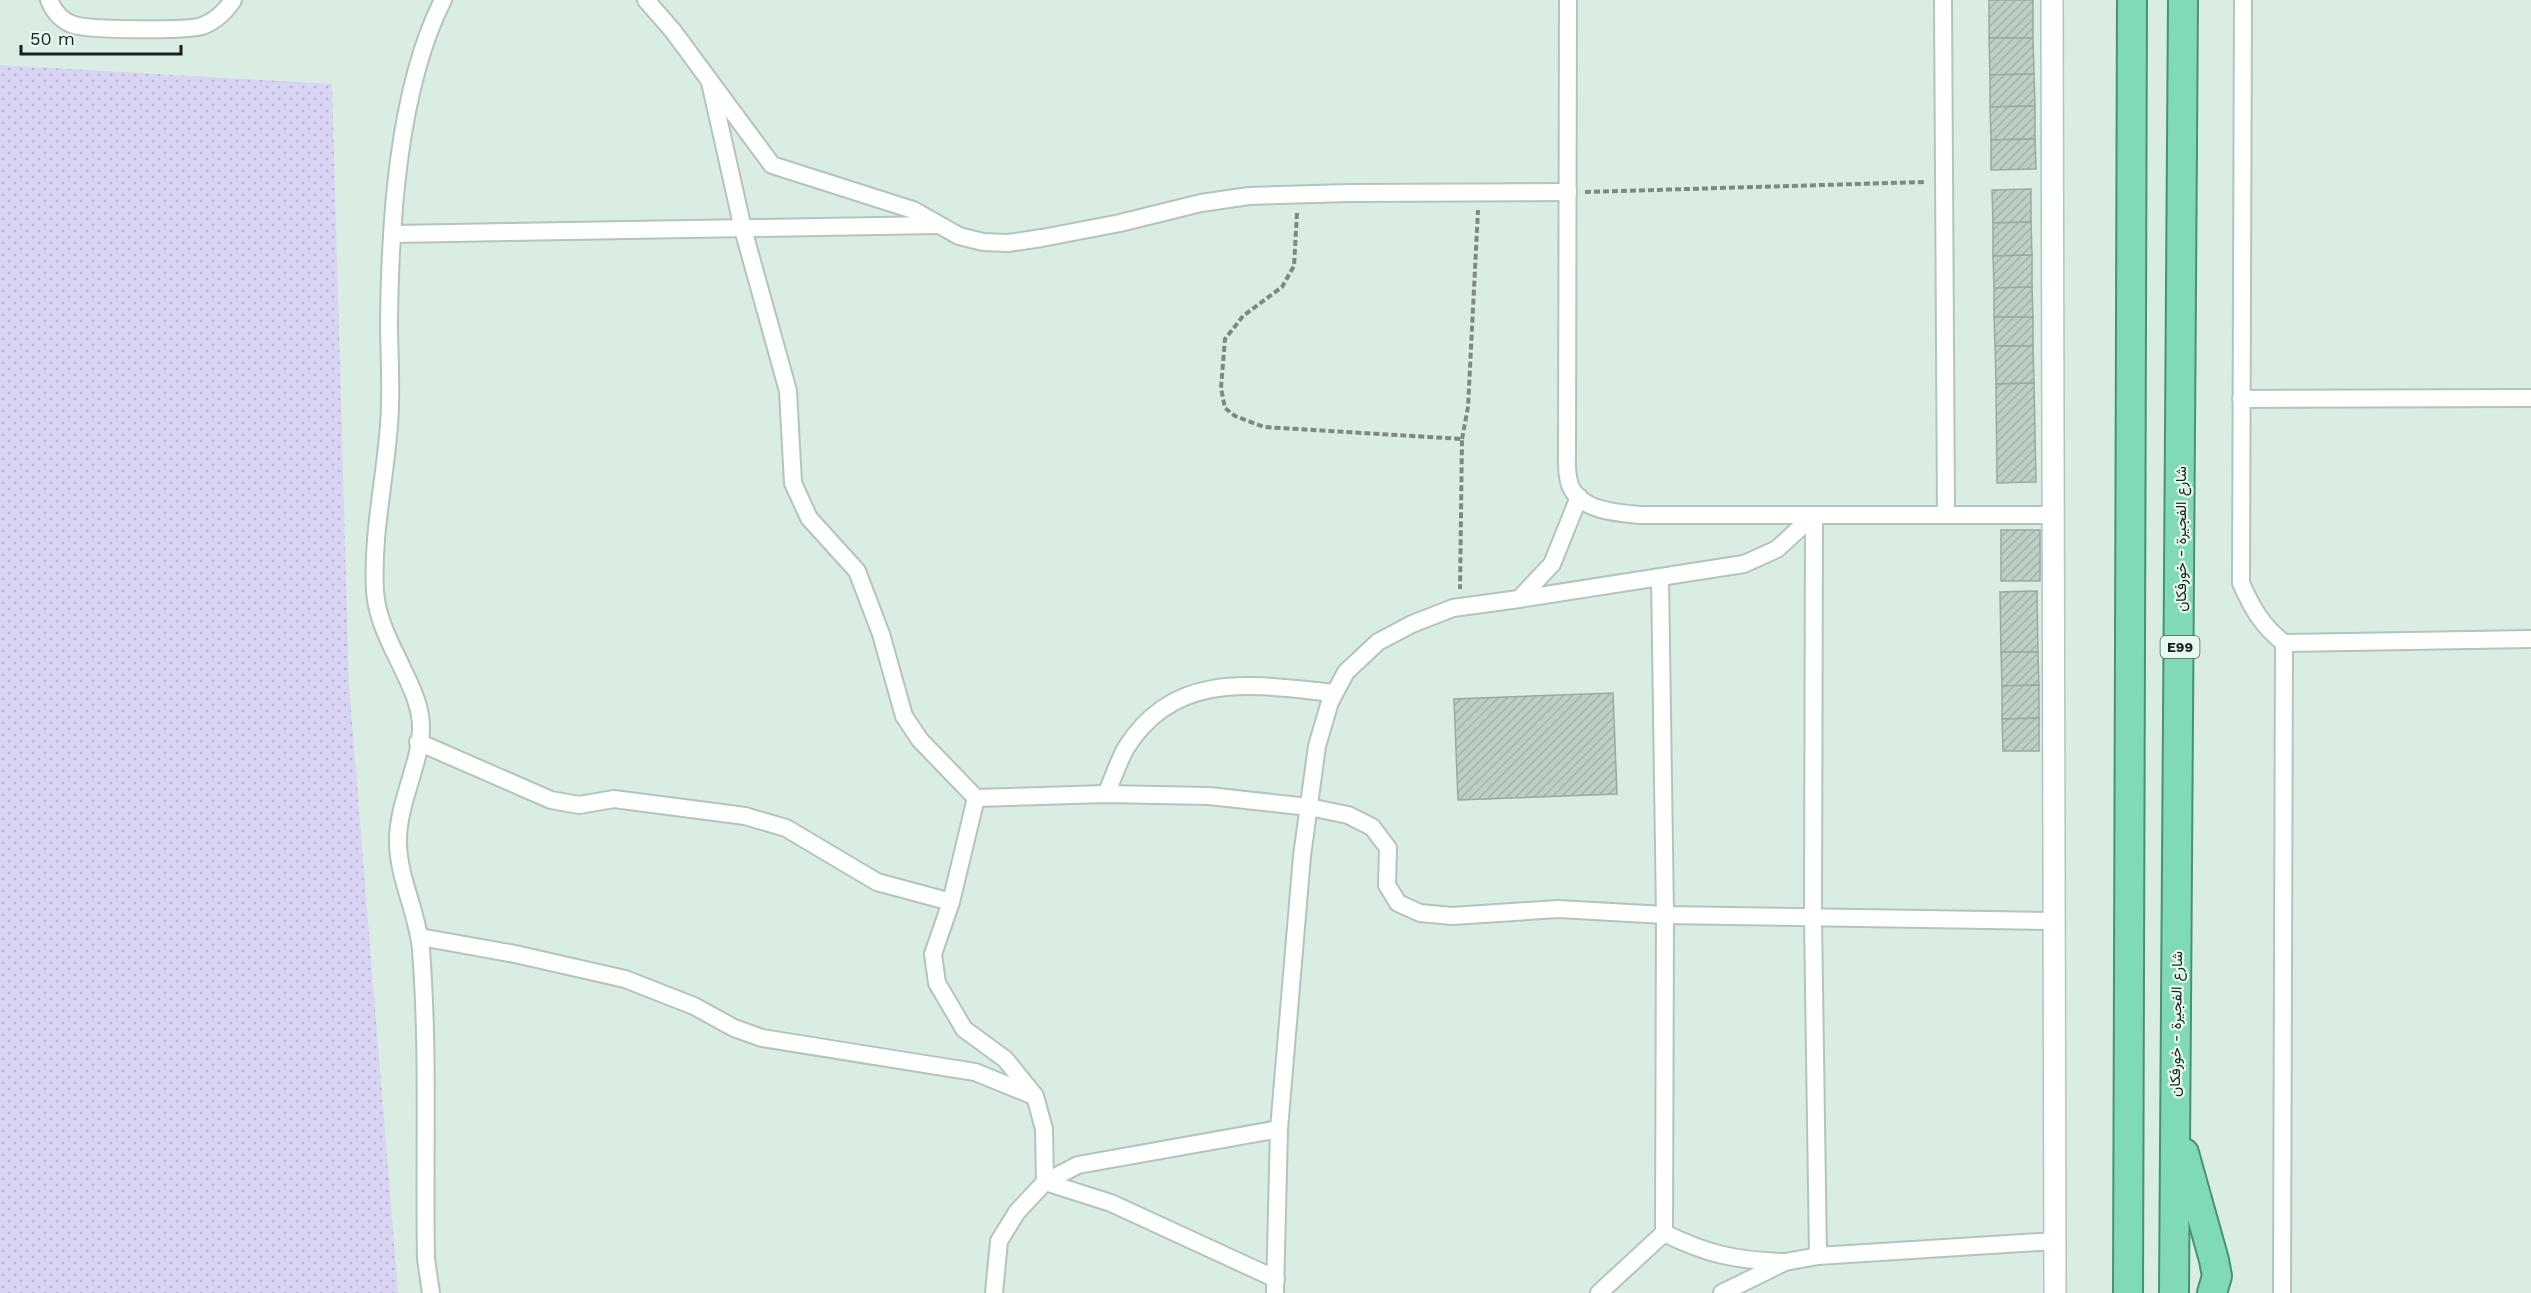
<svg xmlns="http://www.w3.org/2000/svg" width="2531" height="1293" viewBox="0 0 2531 1293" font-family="'Work Sans',Vazirmatn,sans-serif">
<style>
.grass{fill:url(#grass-dots)}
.building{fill:url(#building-hatch);stroke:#98aaa1;stroke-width:1.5}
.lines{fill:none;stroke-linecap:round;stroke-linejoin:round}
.minor-casing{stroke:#b2c5bb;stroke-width:20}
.tertiary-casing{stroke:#b2c5bb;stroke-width:24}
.trunk-casing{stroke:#479274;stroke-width:32}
.path{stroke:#7d8a84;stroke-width:4;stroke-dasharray:6 3;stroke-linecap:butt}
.minor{stroke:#fff;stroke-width:16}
.tertiary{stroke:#fff;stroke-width:21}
.trunk{stroke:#80dab6;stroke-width:28}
.labels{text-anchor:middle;stroke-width:4.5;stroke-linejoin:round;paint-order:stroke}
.shield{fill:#e7faf0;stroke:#56615c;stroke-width:1.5}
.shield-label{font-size:14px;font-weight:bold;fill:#181f1c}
.street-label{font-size:15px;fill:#181f1c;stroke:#e7faf0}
</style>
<defs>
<pattern id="grass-dots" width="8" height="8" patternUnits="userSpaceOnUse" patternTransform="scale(1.5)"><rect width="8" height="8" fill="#d9d3f4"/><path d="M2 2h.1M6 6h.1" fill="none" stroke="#bab5d1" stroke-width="1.8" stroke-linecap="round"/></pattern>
<pattern id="building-hatch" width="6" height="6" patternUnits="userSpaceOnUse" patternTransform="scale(1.5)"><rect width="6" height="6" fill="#bdd0c6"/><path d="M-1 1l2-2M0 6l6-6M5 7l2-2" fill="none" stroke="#a2b2aa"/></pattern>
</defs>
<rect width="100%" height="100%" fill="#daede3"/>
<!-- grass -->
<path class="grass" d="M0,65L332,84L349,686L398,1293H0Z"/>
<!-- building -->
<g class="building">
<rect x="1989" y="0" width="44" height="38"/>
<path d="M1989,38H2033L2034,74L1990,75Z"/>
<path d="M2034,74L2035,106L1990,107V75Z"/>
<path d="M2035,106V139L1991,140L1990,107Z"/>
<path d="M2035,139L2036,169L1991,170V140Z"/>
<path d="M2031,189V222L1993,223L1992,190Z"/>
<path d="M2031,222L2032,255L1993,256V223Z"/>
<path d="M2032,255V287L1994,288L1993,256Z"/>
<path d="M2032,287L2033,317H1994V288Z"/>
<path d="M1994,317H2033V346H1995Z"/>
<path d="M1995,346H2033L2034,383L1996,384Z"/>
<path d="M2034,383L2036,482L1997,483L1996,384Z"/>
<rect x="2001" y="530" width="39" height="51"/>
<path d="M2037,591L2038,652H2001L2000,592Z"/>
<path d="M2001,652H2038L2039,685L2002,686Z"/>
<path d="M2039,685V718L2002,719V686Z"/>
<path d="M1613,693L1617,794L1458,800L1454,699Z"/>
<path d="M2039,718V751H2003L2002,719Z"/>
</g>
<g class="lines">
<!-- minor casing -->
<g class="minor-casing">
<g id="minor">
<path d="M49,0C54,12 61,21 74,25C90,30 187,31 202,26C216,21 225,12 233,0"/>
<path d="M646,0L673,31L772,165L913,210L959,236L983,242L1008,243L1042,238L1120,223L1201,203L1249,196L1349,193L1568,192"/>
<path d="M1568,0L1567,452C1567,462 1566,475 1570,485C1580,511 1617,513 1640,515H2052"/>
<path d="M1943,0L1946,515"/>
<path d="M2243,0L2241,583C2252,608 2262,626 2284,643L2531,639"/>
<path d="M710,82L743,229L788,391L793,483L809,518L857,571L881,634L904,716L920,740L976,798L1106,794L1209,796L1309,807L1348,815L1372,827L1388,848L1387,885L1398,903L1420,913L1452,916L1558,909L1665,915L2054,921"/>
<path d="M393,234L937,225"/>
<path d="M2241,399L2531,398"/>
<path d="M1814,515L1813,918L1818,1256"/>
<path d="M1519,599L1744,564L1777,549L1814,515"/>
<path d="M418,742L551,800L579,805L614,799L745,816L786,828L877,882L951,902"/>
<path d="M1106,794C1113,779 1118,762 1126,748C1175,669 1256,685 1334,693"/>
<path d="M976,798L951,902L933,954L937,983L964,1029L1005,1059L1035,1096L1044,1129L1045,1182L1111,1203L1276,1279"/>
<path d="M420,937L515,954L625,979L694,1006L734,1028L762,1038L975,1072L1034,1096"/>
<path d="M1664,1233C1707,1254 1734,1260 1781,1262"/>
<path d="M431,1293L426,1259C424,1156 429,1053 421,950C418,914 399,880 398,844C397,804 419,769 421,730C423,687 378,641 375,591C372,534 385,480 389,425C392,390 389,356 389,322C390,222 398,89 443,0"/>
<path d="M994,1293L999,1241L1017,1212L1045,1182L1078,1165L1279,1129"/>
<path d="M1275,1293L1279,1129L1302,856L1317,746L1330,702L1346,672L1378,642L1412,624L1453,608L1519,599L1552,564L1579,497"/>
<path d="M1599,1293L1664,1233L1665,915L1660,577"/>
<path d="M1722,1293L1785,1262L1818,1256L2055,1241"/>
<path d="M2282,1293L2284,643"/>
</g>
</g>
<!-- tertiary casing -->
<g class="tertiary-casing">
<path id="tertiary" d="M2052,0L2055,1293"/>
</g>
<!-- trunk casing -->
<g class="trunk-casing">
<g id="trunk">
<path d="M2184,1153L2214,1260L2217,1276L2212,1293"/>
<path d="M2128,1293L2132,0"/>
<path d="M2174,1293L2183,0"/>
</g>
</g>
<!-- path -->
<g class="path">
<path d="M1585,192L1925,182"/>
<path d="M1297,213L1294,266L1282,287L1243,316L1225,339L1221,388L1225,408L1235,416L1264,427L1462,439L1460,589"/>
<path d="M1462,439L1468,407L1478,210"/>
</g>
<!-- minor -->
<use href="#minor" class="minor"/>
<!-- tertiary -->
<use href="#tertiary" class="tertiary"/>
<!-- trunk -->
<use href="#trunk" class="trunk"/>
</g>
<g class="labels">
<!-- shield labels -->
<rect class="shield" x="2160.5" y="636" width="39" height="22" rx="4.5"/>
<g class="shield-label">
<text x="2180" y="652">E99</text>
</g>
<!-- street labels -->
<g class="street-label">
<text transform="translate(2181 539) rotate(-90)" y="5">شارع الفجيرة - خورفكان</text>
<text transform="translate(2176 1024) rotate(-89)" y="5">شارع الفجيرة - خورفكان</text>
</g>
</g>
<!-- scale -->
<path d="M21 45v9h160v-9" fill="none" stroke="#181f1c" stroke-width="3"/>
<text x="30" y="45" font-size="18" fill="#181f1c" stroke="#e7faf0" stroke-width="4.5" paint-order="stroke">50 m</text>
</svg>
